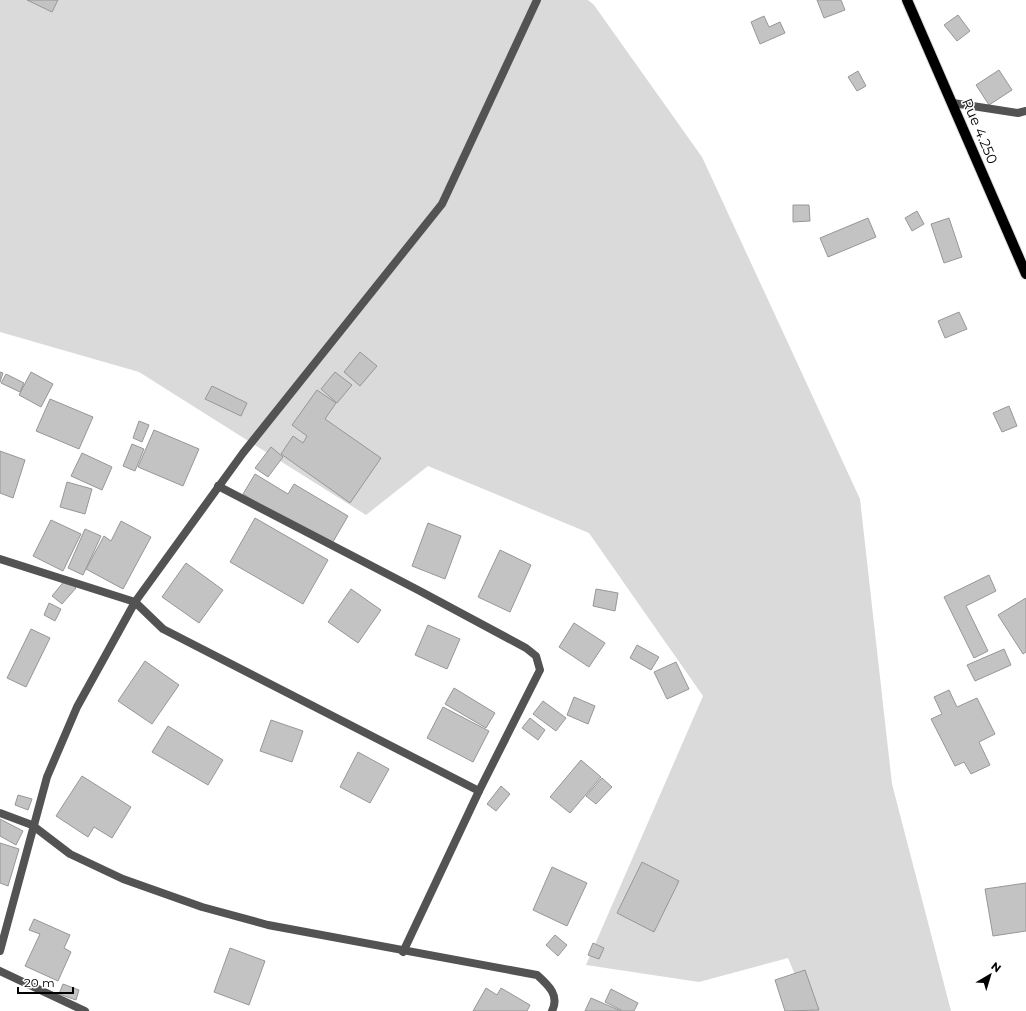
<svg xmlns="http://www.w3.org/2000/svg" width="1026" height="1011" viewBox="0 0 1026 1011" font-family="Montserrat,sans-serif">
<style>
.green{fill:#dadada}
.building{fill:#c3c3c3;stroke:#979797}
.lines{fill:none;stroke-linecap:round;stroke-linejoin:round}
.primary-casing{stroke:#dbdbdb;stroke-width:12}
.street{stroke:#535353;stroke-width:8}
.primary{stroke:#000;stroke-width:10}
.labels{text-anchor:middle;stroke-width:3;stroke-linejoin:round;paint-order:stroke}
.street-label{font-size:14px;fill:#000;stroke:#fff}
</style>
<rect width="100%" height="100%" fill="#fff"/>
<!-- green -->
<path class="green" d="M0,0H588L594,5L702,157L860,499L892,784L951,1011H810L788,958L699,982L586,965L703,696L589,533L428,466L366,515L139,372L0,332Z"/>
<!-- building -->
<g class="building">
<path d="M27,0H58L52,12Z"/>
<path d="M817,0H841L845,10L824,18Z"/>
<path d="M958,15L970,31L957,41L944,25Z"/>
<path d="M764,16L769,27L780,22L785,33L760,44L751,22Z"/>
<path d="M999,70L1012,90L989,105L976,85Z"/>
<path d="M858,71L866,86L857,91L848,77Z"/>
<path d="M793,205H809L810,221L793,222Z"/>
<path d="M917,211L924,224L912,231L905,218Z"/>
<path d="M868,218L876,237L828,257L820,238Z"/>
<path d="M949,218L962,257L944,263L931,224Z"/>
<path d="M959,312L967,329L945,338L938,321Z"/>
<path d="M360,352L377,366L360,386L344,372Z"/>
<path d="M0,372L3,373L0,382Z"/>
<path d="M31,372L53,384L41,407L19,395Z"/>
<path d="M335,372L352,385L337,403L321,389Z"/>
<path d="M6,374L24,383L20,392L1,383Z"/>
<path d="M212,386L247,403L241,416L205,399Z"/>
<path d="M317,390L336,403L325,419L381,458L350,503L281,454L293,436L303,443L307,436L292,425Z"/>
<path d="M50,399L93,417L79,449L36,431Z"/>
<path d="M1009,406L1017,426L1002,432L993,413Z"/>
<path d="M139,421L149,425L142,442L133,438Z"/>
<path d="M154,430L199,449L183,486L138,467Z"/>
<path d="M132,444L144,449L135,471L123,466Z"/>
<path d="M271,447L283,457L268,477L255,468Z"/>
<path d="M0,451L25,460L13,498L0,493Z"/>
<path d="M82,453L112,467L102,490L71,476Z"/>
<path d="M255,474L288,494L294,484L348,516L330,547L243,494Z"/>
<path d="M67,482L92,489L85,514L60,507Z"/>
<path d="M255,518L328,560L303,604L230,562Z"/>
<path d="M51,520L81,534L63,571L33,556Z"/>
<path d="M121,521L151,537L123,589L86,569L104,536L111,541Z"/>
<path d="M428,523L461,536L445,579L412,566Z"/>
<path d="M85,529L101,536L83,575L68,568Z"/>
<path d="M500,550L531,565L510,612L478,597Z"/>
<path d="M186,563L223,590L199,623L162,597Z"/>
<path d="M989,575L996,591L966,606L988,651L974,658L944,597Z"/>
<path d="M66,579L76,588L62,604L52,596Z"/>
<path d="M351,589L381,610L358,643L328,622Z"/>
<path d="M596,589L618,593L615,611L593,606Z"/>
<path d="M1026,598V652L1023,654L998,615Z"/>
<path d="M49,603L61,609L55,621L44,615Z"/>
<path d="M574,623L605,643L589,667L559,647Z"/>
<path d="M428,625L460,639L447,669L415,655Z"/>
<path d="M31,629L50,638L26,687L7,678Z"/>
<path d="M637,645L659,657L651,670L630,658Z"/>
<path d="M1004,649L1011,665L975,681L967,665Z"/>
<path d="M145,661L179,685L152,724L118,701Z"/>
<path d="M676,662L689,689L667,699L654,672Z"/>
<path d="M454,688L495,713L486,728L445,704Z"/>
<path d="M949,690L957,707L977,698L995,734L979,742L990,765L971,774L964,762L955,766L931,719L942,714L934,697Z"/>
<path d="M574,697L595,706L588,724L567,715Z"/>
<path d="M543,701L566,718L556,731L533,714Z"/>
<path d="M443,707L489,731L473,762L427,738Z"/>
<path d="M530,718L545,730L538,740L522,728Z"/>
<path d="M271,720L303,731L292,762L260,751Z"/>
<path d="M168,726L223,760L208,785L152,752Z"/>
<path d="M358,752L389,769L370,803L340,787Z"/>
<path d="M581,760L601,777L570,813L550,797Z"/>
<path d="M82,776L131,807L112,838L94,827L88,837L56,816Z"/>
<path d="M602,778L612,787L596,804L586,796Z"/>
<path d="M501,786L510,794L496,811L487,804Z"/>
<path d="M18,795L32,799L28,810L15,805Z"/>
<path d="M0,819L23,831L16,845L0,836Z"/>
<path d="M0,843L19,849L8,886L0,883Z"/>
<path d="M642,862L679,881L654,932L617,913Z"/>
<path d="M552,867L587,883L567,926L533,910Z"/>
<path d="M1026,883V931L993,936L985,889Z"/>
<path d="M34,919L70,935L64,948L71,952L58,981L25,966L40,934L29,930Z"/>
<path d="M555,935L567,945L558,956L546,945Z"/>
<path d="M593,943L604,948L599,959L588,955Z"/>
<path d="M230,948L265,961L249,1005L214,992Z"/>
<path d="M805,970L819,1010L785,1011L775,980Z"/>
<path d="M63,984L79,990L76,1000L59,994Z"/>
<path d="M486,988L497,995L501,988L530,1005L527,1011H473Z"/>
<path d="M611,989L638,1003L634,1011H623L605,1002Z"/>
<path d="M591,998L621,1011H585Z"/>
</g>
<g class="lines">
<!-- primary casing -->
<g class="primary-casing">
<path id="primary" d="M907,0L1026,274"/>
</g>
<!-- street -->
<g class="street">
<path d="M953,103L1018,113L1026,111"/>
<path d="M218,486L418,590L526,648L536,656L540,670L479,791L403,952"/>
<path d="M0,559L135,602L163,629L479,791"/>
<path d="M0,813L32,825L70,854L123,879L202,907L268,925L537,975C548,985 560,995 552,1011"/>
<path d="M0,951L47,777L77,707L135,602L243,453L442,204L537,0"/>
<path d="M0,971L85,1011"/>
</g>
<!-- primary -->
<use href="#primary" class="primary"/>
</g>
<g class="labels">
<!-- street labels -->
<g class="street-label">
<text transform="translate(980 131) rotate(67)" y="5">Rue 4.250</text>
</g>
</g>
<!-- north arrow -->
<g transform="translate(990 975) rotate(38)" stroke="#ffffff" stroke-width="3" paint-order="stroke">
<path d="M0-3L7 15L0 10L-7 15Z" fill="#000000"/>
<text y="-6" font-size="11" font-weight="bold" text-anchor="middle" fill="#000000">N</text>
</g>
<!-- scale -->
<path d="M18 987v6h55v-6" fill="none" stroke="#000000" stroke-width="2"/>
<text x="24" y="987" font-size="12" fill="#000000" stroke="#ffffff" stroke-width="3" paint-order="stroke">20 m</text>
</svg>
